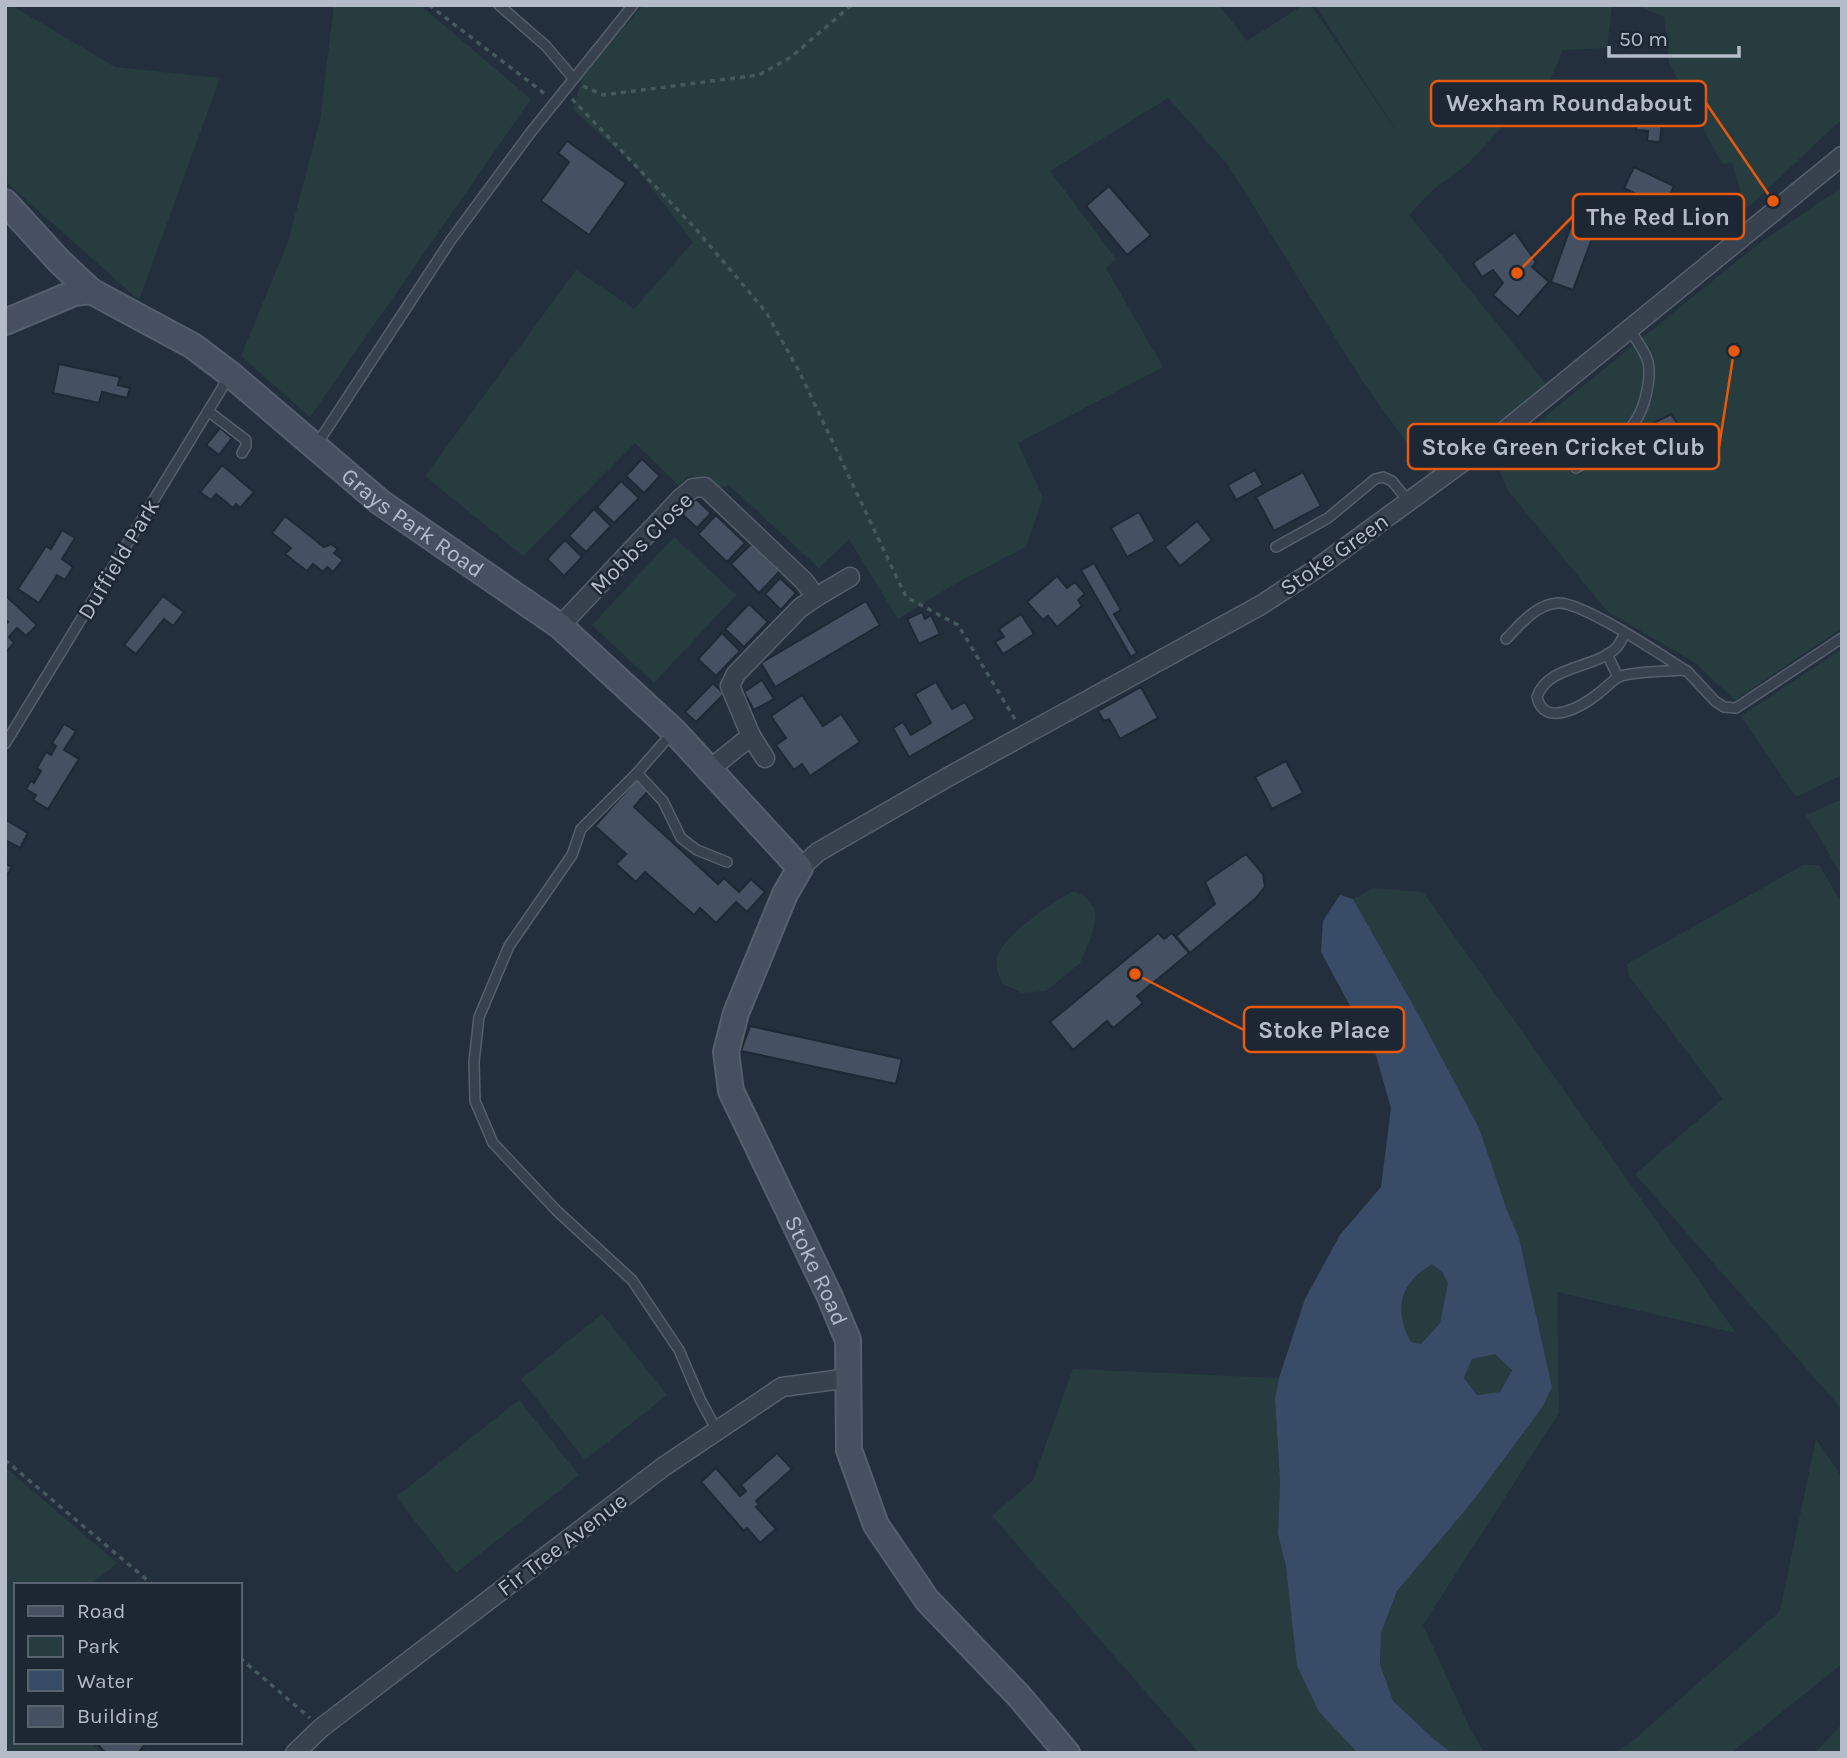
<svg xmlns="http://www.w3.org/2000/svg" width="1847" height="1758" viewBox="0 0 1847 1758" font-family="Karla,sans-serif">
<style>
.green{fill:#263c3f}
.water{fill:#394c67;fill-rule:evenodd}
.building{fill:#455162;stroke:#1f2835;stroke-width:2}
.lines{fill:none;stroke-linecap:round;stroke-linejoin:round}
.service-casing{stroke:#565f6c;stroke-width:12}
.minor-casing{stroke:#565f6c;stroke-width:21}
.secondary-casing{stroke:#565f6c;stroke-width:28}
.path{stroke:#44595c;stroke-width:3.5;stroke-dasharray:5 5;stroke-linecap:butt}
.service{stroke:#38414e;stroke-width:9}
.minor{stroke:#38414e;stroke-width:18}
.secondary{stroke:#465061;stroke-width:24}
.labels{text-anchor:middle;stroke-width:5;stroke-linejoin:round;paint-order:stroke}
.street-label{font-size:23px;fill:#b4bcc9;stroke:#1d2633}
.leader{fill:none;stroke:#e8590c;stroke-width:2.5}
.callout-dot{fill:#e8590c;stroke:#1d2633;stroke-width:2.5}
.callout{fill:#1d2633;stroke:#e8590c;stroke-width:2.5}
.callout-label{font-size:24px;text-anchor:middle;font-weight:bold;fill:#b4bcc9}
</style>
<rect width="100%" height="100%" fill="#242f3e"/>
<!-- green -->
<g class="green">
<path d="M5,5H11L115,67L220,78L139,300L5,181Z"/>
<path d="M334,5H420L531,99L310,417L241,356L288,242L320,120Z"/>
<path d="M644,5H1219L1247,41L1303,5H1311L1401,138L1315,5H1612L1607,48L1563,50L1539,106H1521L1469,163L1435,188L1409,215L1547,385L1429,474L1363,382L1228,165L1168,98L1050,171L1116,259L1106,268L1163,367L1018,443L1043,498L1026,547L958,582L898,619L849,539L819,568L729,485L720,489L691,475L678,485L635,443L523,556L425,476L576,270L634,309L693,242L633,164L573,110L584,70Z"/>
<path d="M1636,5H1842V119L1746,209L1732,163L1722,164L1669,63L1664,17Z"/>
<path d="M1842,187V628L1735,700L1694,662L1608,612L1509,492L1494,458L1758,244Z"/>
<path d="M674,537L736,595L654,683L592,625Z"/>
<path d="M1842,649V775L1796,797L1741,716Z"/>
<path d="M1842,799V876L1806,815Z"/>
<path d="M1803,865H1819L1842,903V1409L1635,1174L1723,1099L1629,976L1627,964Z"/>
<path d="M1373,888L1423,892L1736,1333L1557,1292L1559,1413L1423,1625L1469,1726L1484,1753H1452L1435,1740L1393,1701L1380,1664L1381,1633L1397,1591L1473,1501L1552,1387L1519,1238L1507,1210L1479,1128L1421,1019L1353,899Z"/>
<path d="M1074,891L1085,897L1094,908L1096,917L1092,935L1080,963L1046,991L1022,993L1003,984C999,975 995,968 997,958C1001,937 1055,900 1074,891Z"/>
<path d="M1432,1263L1442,1272L1448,1283L1440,1323L1421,1344L1410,1342C1407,1336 1402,1328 1401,1321C1398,1296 1412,1276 1432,1263Z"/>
<path d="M602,1314L667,1395L585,1460L521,1379Z"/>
<path d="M1495,1353L1512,1369L1500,1392L1477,1395L1464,1378L1472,1359Z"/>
<path d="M1073,1369L1279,1378L1275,1399L1280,1482L1278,1534L1319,1712L1358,1753H1199L992,1516L1033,1480Z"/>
<path d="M519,1400L579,1475L456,1573L396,1497Z"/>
<path d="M1816,1439L1842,1477V1664L1731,1753H1613L1628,1745L1780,1611Z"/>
<path d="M5,1467L117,1563L90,1585H16V1742H90L102,1753H5Z"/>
<path d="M1842,1724V1753H1815Z"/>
</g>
<!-- water -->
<path class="water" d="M1340,895L1353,899L1421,1019L1479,1128L1507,1210L1519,1238L1552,1387L1543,1406L1473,1501L1397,1591L1381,1633L1380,1664L1393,1701L1435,1740L1452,1753H1358L1319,1712L1297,1666L1286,1567L1278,1534L1280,1482L1275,1399L1279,1378L1305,1299L1340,1235L1381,1187L1391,1108L1375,1052L1321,952L1323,921ZM1432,1264L1442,1272L1448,1283L1440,1323L1421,1344L1411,1342C1393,1310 1400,1283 1432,1264ZM1495,1354L1512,1370L1500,1392L1477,1395L1464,1378L1472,1359Z"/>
<!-- building -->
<g class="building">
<path d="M1638,103L1668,106L1667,120H1662L1660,142L1647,141L1648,131L1636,130Z"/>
<path d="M567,141L626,183L589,235L541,201L569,162L558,153Z"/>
<path d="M1634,167L1674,186L1664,208L1624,188Z"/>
<path d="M1109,186L1151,235L1127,255L1086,206Z"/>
<path d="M1577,209L1600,217L1573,290L1551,282Z"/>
<path d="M1515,232L1536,262L1532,267L1549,282L1518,317L1493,295L1503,283L1493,270L1482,277L1473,263Z"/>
<path d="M59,364L120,377L118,385L130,388L127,398L102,392L99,403L53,393Z"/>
<path d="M1671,414L1696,453L1651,468L1639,446L1658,438L1650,425Z"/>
<path d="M220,428L232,438L219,455L206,445Z"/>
<path d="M642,459L660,476L644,493L626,476Z"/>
<path d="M222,465L254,492L240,508L236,504L233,508L216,494L211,500L200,492Z"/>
<path d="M1255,470L1263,485L1236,500L1228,485Z"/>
<path d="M1303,472L1321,506L1274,531L1256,497Z"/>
<path d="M621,481L639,498L614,523L597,507Z"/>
<path d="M696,499L711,513L697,528L682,514Z"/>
<path d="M594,509L611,526L586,552L569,536Z"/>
<path d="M1139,512L1155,541L1127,557L1111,528Z"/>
<path d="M716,515L745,543L727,562L698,534Z"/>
<path d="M285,516L324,547L331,544L338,549L334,553L343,560L333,572L327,567L323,572L313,564L307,571L285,554L291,548L272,533Z"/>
<path d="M1197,521L1212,540L1180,566L1165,547Z"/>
<path d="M62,530L75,538L62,559L73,567L65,580L57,575L39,603L18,589L46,546L51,549Z"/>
<path d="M565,540L582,557L564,576L547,559Z"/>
<path d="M753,542L781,570L759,593L731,564Z"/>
<path d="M1094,563L1121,610L1114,614L1137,653L1131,657L1081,570Z"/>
<path d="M1057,576L1067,588L1075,582L1085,594L1078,600L1082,606L1057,627L1048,616L1043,620L1027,602Z"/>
<path d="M780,578L796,593L781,610L765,594Z"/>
<path d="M5,595L37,625L26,636L17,628L9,637L14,643L5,653V625L8,622L5,619Z"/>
<path d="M163,596L184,612L173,626L164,619L136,654L124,645Z"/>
<path d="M866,601L880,625L775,687L761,663Z"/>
<path d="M749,604L768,622L744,647L725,629Z"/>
<path d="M922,612L925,619L931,615L940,634L919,644L907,619Z"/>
<path d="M1021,614L1034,634L1003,654L995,642L1004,637L999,629Z"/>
<path d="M722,633L740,651L716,676L698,659Z"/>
<path d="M762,680L774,699L754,710L744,692Z"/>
<path d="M936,682L952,709L965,702L975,719L909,757L893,728L903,722L911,735L931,723L915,694Z"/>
<path d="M713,683L724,694L696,722L685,712Z"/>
<path d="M1141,687L1158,718L1120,739L1109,719L1104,721L1098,711Z"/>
<path d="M802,695L823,726L841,714L860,742L810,776L802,764L794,770L776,745L786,738L771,716Z"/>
<path d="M64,724L76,731L64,750L79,759L48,809L33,800L36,795L26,789L31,781L34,783L41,771L37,768L46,752L51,755L56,746L52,743Z"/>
<path d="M1286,761L1303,793L1272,809L1255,777Z"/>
<path d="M637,779L649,790L634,807L718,884L724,878L739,892L751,879L765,892L747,912L736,902L716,923L700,908L694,915L645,872L636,882L616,864L626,854L595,826Z"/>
<path d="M6,820L28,833L20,848L5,840Z"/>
<path d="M1246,854L1263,874L1265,887L1256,898L1190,953L1176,936L1215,904L1205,882Z"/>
<path d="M5,863L12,867L5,878Z"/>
<path d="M1158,933L1164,939L1172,933L1189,953L1137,996L1143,1003L1113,1028L1107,1021L1073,1050L1050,1022Z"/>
<path d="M750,1026L902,1059L896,1084L741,1051Z"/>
<path d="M777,1453L792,1469L756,1501L759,1505L756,1507L776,1529L760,1543L747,1528L744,1531L701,1482L716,1468L740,1496L746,1491L741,1485Z"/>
<path d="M102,1742H147L138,1753H106L99,1746Z"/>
</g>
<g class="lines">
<!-- service casing -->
<g class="service-casing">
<g id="service">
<path d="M499,5L546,46L573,78"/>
<path d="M208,411L246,440V446L242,453"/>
<path d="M317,444L451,240L531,132L633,5"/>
<path d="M1576,468C1610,445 1640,434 1647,390C1649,381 1650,371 1648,362C1645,351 1636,339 1629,329"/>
<path d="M1276,547L1328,518L1375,479L1383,477L1392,481L1409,502"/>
<path d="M1625,634C1622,638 1620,644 1616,648C1595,669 1547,665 1537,697C1544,729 1583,706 1599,693C1606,688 1613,679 1621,676C1640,671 1662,672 1681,670L1687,671L1715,701L1724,707L1736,708L1842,638"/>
<path d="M1506,639C1520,625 1536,604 1558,603C1583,602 1661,655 1685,670"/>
<path d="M1607,654L1618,677"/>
<path d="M673,732L637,773L581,829L572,855L509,946L479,1017L474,1062L475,1101L493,1143L557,1211L632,1280L679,1350L700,1399L716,1429"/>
<path d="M5,744L230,375"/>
<path d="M637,773L663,801L681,838L697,850L727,862"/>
</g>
</g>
<!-- minor casing -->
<g class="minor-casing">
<g id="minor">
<path d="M816,597L850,577"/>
<path d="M560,626L681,498L693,488L705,487L804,581L816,597L800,608L736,674L730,686L751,736L710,769"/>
<path d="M751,736L765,758"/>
<path d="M800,868L818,852L948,777L1261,605L1316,569L1497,437L1842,156"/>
<path d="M295,1753L321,1728L663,1467L782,1387L850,1378"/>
</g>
</g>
<!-- secondary casing -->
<g class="secondary-casing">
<g id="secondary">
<path id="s1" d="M5,202L59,261L91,291L193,346L230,374L380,502L560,626L674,731L800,868L785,894L736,1013L726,1052L731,1091L830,1297L848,1340L849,1450L876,1525L927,1600L1019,1696L1067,1753"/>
<path d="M5,322L74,293L91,291"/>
</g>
</g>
<!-- path -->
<g class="path">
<path d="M429,5L545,94"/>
<path d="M583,86L603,95L759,75L791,57L852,5"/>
<path d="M572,99L695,228L766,312L799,371L906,597L958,625L1016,721"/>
<path d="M5,1460L153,1585"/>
<path d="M240,1658L310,1718"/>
</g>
<!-- service -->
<use href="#service" class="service"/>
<!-- minor -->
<use href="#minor" class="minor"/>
<!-- secondary -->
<use href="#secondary" class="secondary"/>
</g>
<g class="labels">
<!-- street labels -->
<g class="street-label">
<text dy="8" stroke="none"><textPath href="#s1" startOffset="522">Grays Park Road</textPath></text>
<text transform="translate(641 543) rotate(-45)" y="8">Mobbs Close</text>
<text transform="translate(1334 554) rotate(-35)" y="8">Stoke Green</text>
<text transform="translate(118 559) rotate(-59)" y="8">Duffield Park</text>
<text dy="8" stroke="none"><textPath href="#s1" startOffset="1480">Stoke Road</textPath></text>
<text transform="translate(562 1544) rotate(-37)" y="8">Fir Tree Avenue</text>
</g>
</g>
<!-- callouts -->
<path class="leader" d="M1773 201L1706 103M1517 273L1573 216M1734 351L1719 447M1135 974L1244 1030"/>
<g class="callout-dot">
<circle cx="1773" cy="201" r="7"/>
<circle cx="1517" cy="273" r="7"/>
<circle cx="1734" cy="351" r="7"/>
<circle cx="1135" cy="974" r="7"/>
</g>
<g class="callout">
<rect x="1431" y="81" width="275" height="45" rx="7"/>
<rect x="1573" y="194" width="171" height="45" rx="7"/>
<rect x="1408" y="424" width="311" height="45" rx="7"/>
<rect x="1244" y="1007" width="160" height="45" rx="7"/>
</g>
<g class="callout-label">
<text x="1569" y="111">Wexham Roundabout</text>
<text x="1658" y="225">The Red Lion</text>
<text x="1563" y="455">Stoke Green Cricket Club</text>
<text x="1324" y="1038">Stoke Place</text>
</g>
<!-- border -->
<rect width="1847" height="1758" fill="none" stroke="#b4bcc9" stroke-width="14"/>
<!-- legend -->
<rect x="14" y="1583" width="228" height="161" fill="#1d2633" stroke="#59626f" stroke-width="2"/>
<rect x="28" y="1606" width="35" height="10" fill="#465061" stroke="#59626f" stroke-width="2"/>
<text x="77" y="1618" font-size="21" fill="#b4bcc9">Road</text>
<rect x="28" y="1636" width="35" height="21" fill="#263c3f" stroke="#59626f" stroke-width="2"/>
<text x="77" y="1653" font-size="21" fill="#b4bcc9">Park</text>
<rect x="28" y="1670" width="35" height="21" fill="#394c67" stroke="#59626f" stroke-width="2"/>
<text x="77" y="1688" font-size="21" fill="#b4bcc9">Water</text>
<rect x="28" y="1706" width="35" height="21" fill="#455162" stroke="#59626f" stroke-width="2"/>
<text x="77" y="1723" font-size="21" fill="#b4bcc9">Building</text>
<!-- scale -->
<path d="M1609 46v10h130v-10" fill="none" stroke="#b4bcc9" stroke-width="3.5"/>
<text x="1619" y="46" font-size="21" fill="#b4bcc9" stroke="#1d2633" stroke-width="5" paint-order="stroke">50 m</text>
</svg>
